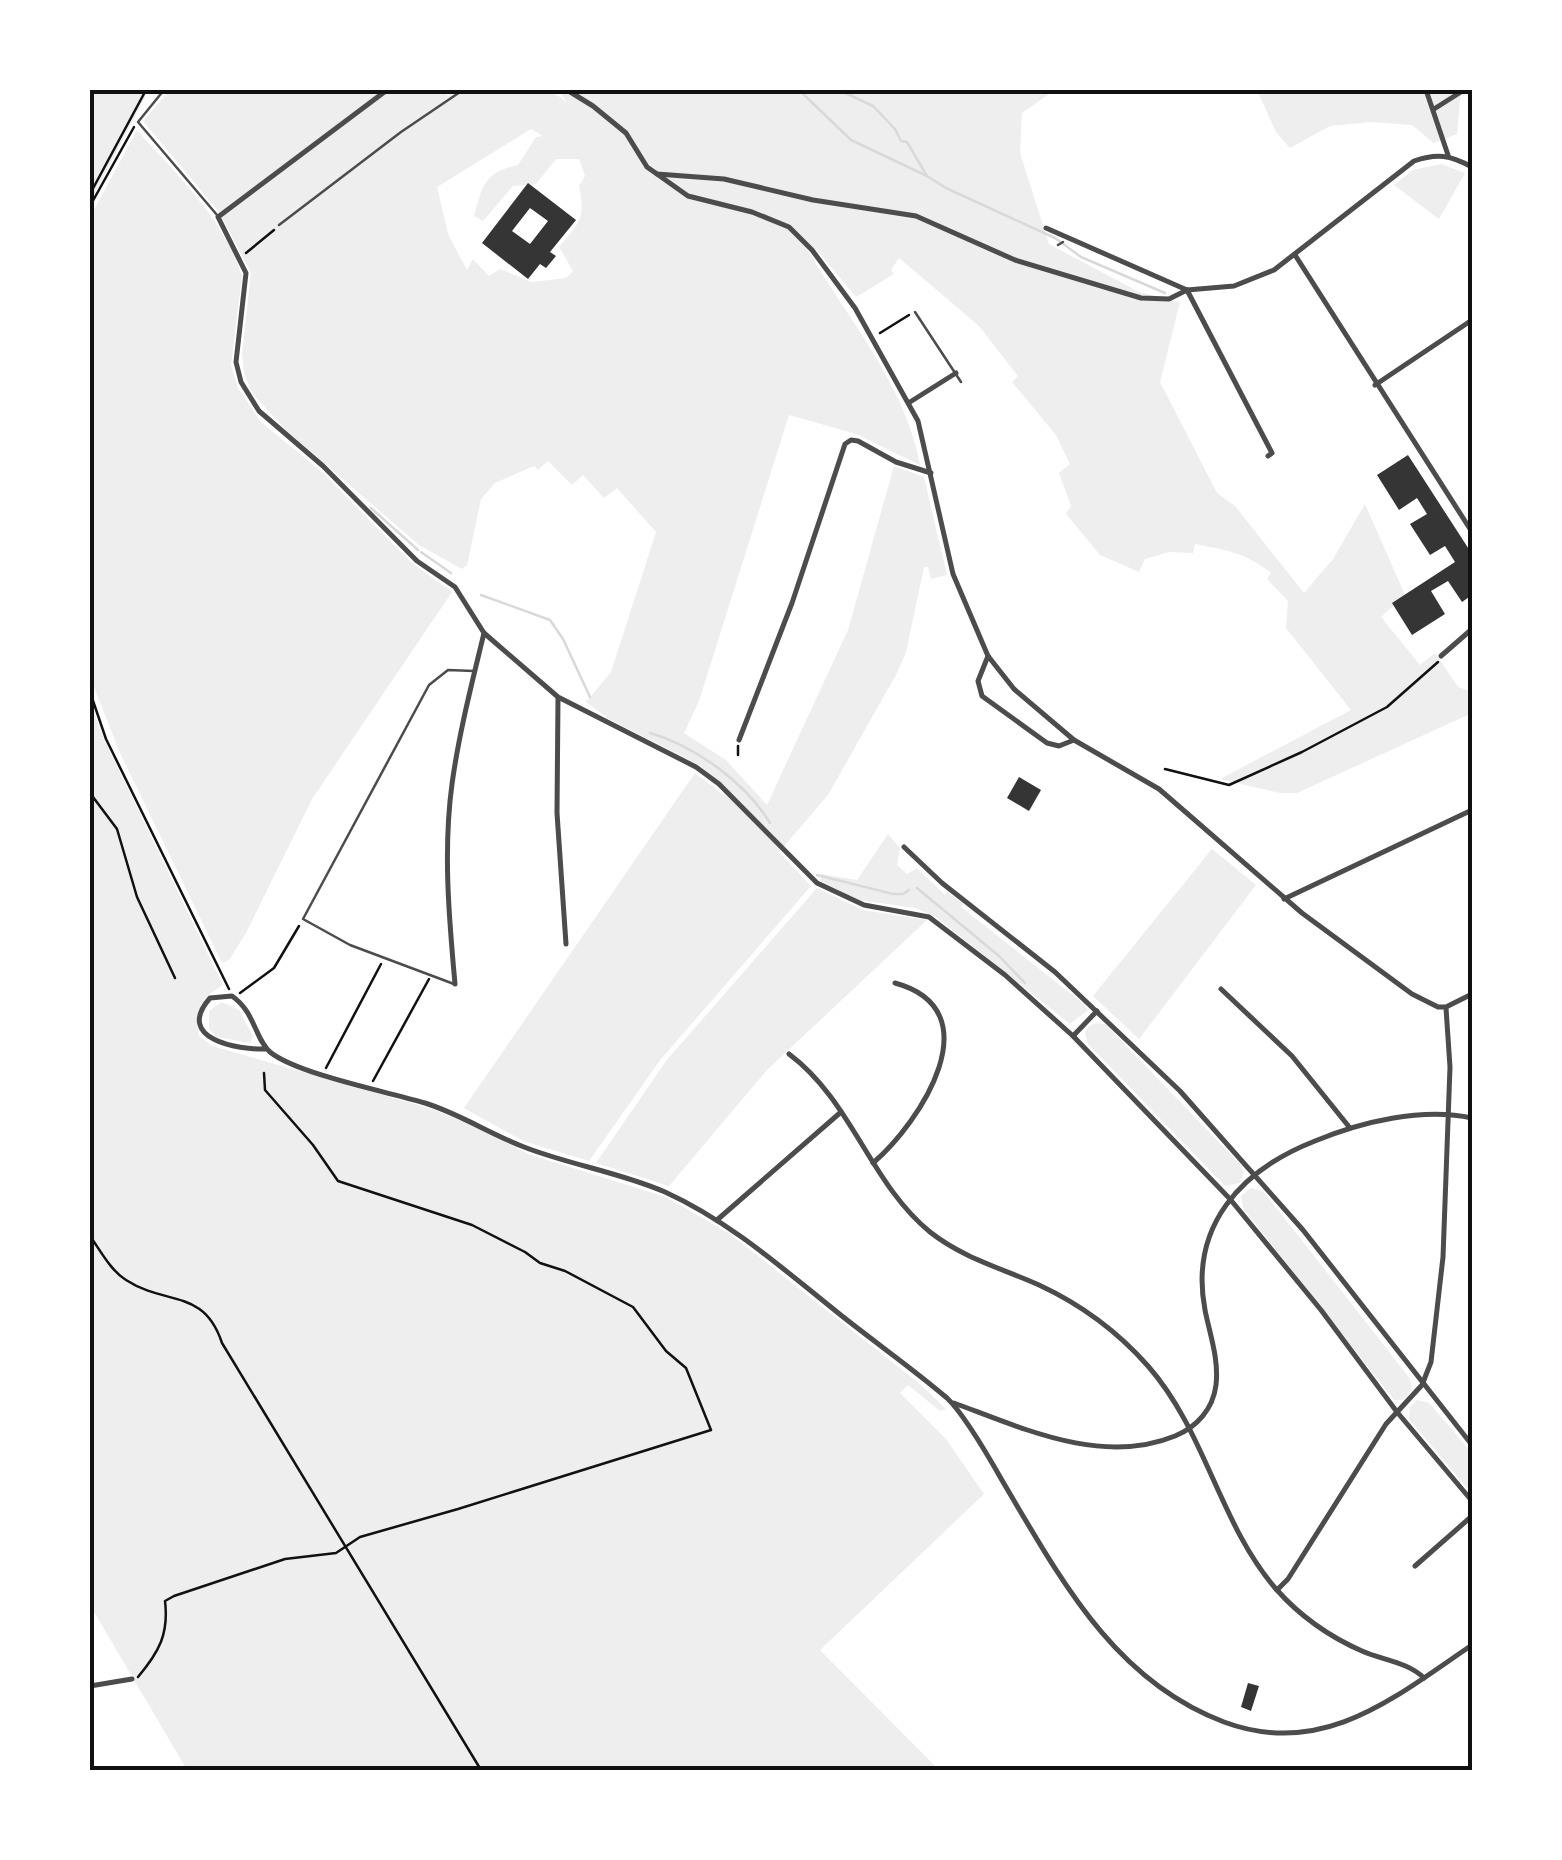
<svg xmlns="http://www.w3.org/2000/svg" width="1562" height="1860" viewBox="0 0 1562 1860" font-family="Arial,sans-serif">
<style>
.green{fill:#eee;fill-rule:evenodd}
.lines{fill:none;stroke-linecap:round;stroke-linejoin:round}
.stream{stroke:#d9d9d9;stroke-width:2.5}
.building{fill:#353535;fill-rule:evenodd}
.path{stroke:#111;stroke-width:2.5}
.service{stroke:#4c4c4c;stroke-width:2.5}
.minor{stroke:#4c4c4c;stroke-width:5}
.neatline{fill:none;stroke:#111;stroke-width:4}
</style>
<rect width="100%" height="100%" fill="#fff"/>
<!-- green -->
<g class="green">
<path d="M90,90H149L90,202Z"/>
<path d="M170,90H444L448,96L458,90H549L567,102L558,90H1048L1049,94L1022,113L1020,153L1049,244L1139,292L1180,302L1160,382L1217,493L1235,506L1304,593L1333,559L1365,504L1405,595L1381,617L1420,665L1435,653L1458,687L1472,692V713L1297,793H1280L1220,779L1351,710L1286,628L1288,601L1267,579L1271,573C1246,553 1226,550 1195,544L1193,553L1169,552L1145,559L1139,572L1100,555L1066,514L1071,506L1059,473L1070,464L1056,435L1012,382L1018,376L979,326L899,258L891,270L894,274L856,297L817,250L807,249C847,318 905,384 920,465L856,434L789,415L699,701L684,733L726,760L767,805L848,630L894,466L924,477L947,575L931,579L928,567H924L906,652L897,673L828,795L779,852L811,886L661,1059L589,1161L523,1141L464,1108L695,773L728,798L701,766L609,719L586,702L611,672L656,532L617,488L604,498L583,475L572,485L548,461L538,470L534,466L495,483L481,499L467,565L462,569L419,545L285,429L252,393L244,373L242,354L251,273L219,212L143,121ZM531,129L543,136L536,137L518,165C484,172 483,185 474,216L483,221L513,186L536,184L556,159H579L585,176L579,186C586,219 579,223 559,247L573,271L566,278L532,282L500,269L489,276L473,259L467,270L448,234L437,187Z"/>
<path d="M1257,90H1461L1457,134L1434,143L1412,125L1372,122L1330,126L1290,148L1276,132Z"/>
<path d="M137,130C176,174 224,219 242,276L231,365L238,388L261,422L322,472L411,562L452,592L312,799L246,933L229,960L222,963L120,753L90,677V217Z"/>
<path d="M1441,164L1465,173L1439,219L1394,185L1413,170Z"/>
<path d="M90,700L103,737L223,985C200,999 193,1009 199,1036L212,1046L432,1109L484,1130L528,1154L666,1197L730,1234L921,1385L946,1409L940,1411L908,1385L900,1393L946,1439L984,1494L820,1650L939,1770H187L90,1605Z"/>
<path d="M888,834L900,848L897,865L907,874L917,868L945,895L947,892L963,904L961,907L1085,1005L1088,1010L1070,1024L936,917L915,908L859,900L820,881L821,874L857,880Z"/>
<path d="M1212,849L1256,885L1139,1039L1093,996Z"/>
<path d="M817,888L863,910L927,920L767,1070L669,1186L596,1163L666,1061Z"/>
<path d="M222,1002L239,1010L253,1036L250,1043L217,1037L209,1029V1011Z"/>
<path d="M1096,1023L1105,1024L1239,1163L1244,1172L1240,1183L1225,1186L1088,1044L1085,1033L1089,1026Z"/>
<path d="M1251,1188L1264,1192L1408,1376C1414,1386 1412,1393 1403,1400H1394L1243,1208L1241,1196Z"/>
<path d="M1417,1400L1429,1403L1472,1453V1494L1409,1419L1410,1407Z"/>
</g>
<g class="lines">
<!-- stream -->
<g class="stream">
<path d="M799,90L851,140L927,176"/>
<path d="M839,90L873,106L895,129L901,141L907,142L927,176L946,188L1055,238L1081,257L1165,293"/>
<path d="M371,508L418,550"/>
<path d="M421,552L451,573"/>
<path d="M481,595L550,620L563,639L590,697"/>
<path d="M650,733C695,746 746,783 770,823"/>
<path d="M817,875L893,894H903L909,890"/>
<path d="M917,888L999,956L1025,983"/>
</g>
</g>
<!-- building -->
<g class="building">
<path d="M528,183L576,220L550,252L556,256L546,268L540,264L528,279L482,243ZM530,208L548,221L530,244L512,231Z"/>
<path d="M1408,455L1472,554V595L1462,602L1448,581L1431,591L1445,614L1412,635L1392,603L1455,562L1445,546L1430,555L1410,524L1427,514L1417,498L1399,510L1377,475Z"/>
<path d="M1019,777L1041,790L1029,811L1007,798Z"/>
<path d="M1248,1683L1259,1686L1251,1711L1241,1707Z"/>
</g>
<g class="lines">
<!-- path -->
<g class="path">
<path d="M90,194L146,90"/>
<path d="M90,206L134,127"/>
<path d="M246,253L274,230"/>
<path d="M880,333L909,315"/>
<path d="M90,692L106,739L229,989"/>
<path d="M738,755V746"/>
<path d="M1165,769L1229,785L1302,752L1387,707L1438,662"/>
<path d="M90,793L117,829L137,897L175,978"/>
<path d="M240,993L274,968L299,926"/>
<path d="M326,1068L381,964"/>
<path d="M373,1081L429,979"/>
<path d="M90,1236C100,1250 111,1271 126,1280C166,1306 204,1288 222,1343L481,1770"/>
<path d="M138,1677C159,1652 169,1634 165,1601L174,1596L285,1559L336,1553L360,1537L458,1509L711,1430L686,1368L666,1351L633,1307L565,1271L540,1263L525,1252L472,1225L338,1181L313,1145L265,1090L264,1073"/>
</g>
<!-- service -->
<g class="service">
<path d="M164,90L138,122L217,215"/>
<path d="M279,225L401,132L463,90"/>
<path d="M1058,245L1063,242"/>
<path d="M915,312L961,382"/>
<path d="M454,984L350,945L303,919L429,685L448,670L474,671"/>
</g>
<!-- minor -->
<g class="minor">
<path d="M387,90L218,217L246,273L236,362L241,382L259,411L323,466L417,561L455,587L484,633L558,697L696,767L719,784L817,883L864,905L929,917L1005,975L1073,1036L1230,1199L1321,1310L1397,1412L1472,1501"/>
<path d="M567,90L593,106L626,133L647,167L657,174L724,179L813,200L916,216L1015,260L1141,298L1169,299L1187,290"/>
<path d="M1426,90L1448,155"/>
<path d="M1434,109L1464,90"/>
<path d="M657,174L688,196L752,212L789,227L812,250L855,308L918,421L953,574L988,656L1014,689L1074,740L1159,789L1302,913L1412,994L1438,1007H1446L1472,994"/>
<path d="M1046,228L1187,290L1234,286L1274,270L1414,161C1437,153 1450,155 1472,167"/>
<path d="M1295,255L1472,532"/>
<path d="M1187,290L1272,453L1268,456"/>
<path d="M1375,385L1472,320"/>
<path d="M910,402L956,373"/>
<path d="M988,656L978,681L982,696L1047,743L1059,746L1074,740"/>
<path d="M1441,656L1472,629"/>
<path d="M558,698L557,813L566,944"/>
<path d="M739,740L792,603L845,444L851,440L858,441L896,462L931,473"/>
<path d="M904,847L942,883L1055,972L1180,1091L1303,1230L1472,1445"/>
<path d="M1284,899L1472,810"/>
<path d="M455,984C449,918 443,850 452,784C459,733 472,683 484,633"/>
<path d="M1221,989L1292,1056L1350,1128"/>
<path d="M1073,1036L1097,1011"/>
<path d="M266,1049C238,1050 174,1039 210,998L232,996C255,1012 255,1039 270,1052C297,1074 388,1092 425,1103C460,1114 490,1134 524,1147C570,1165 619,1172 665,1192C729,1221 782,1268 837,1312C873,1341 912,1368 947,1398C965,1415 990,1459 1003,1482C1060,1578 1114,1681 1224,1722C1323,1759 1395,1697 1472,1645"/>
<path d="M789,1054C852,1101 870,1183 930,1232C963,1258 1001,1268 1039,1285C1080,1304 1118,1332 1148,1366C1206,1432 1219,1523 1276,1589C1299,1615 1330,1637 1362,1651C1382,1660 1408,1662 1424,1678"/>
<path d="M873,1163C920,1123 994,1010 895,983"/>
<path d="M717,1220L841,1112"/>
<path d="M954,1403C1022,1428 1102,1466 1175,1436C1197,1427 1213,1409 1216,1385C1219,1359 1210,1335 1205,1310C1189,1226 1241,1170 1315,1141C1361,1122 1422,1107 1472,1118"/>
<path d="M1415,1566L1472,1516"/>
<path d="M1277,1590L1288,1579L1386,1424L1422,1385L1431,1362L1443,1257L1450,1067L1446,1008"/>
<path d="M90,1686L132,1679"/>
</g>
</g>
<!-- border -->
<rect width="1562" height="1860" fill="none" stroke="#ffffff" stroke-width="185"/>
<rect x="92" y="92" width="1378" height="1676" class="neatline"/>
</svg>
